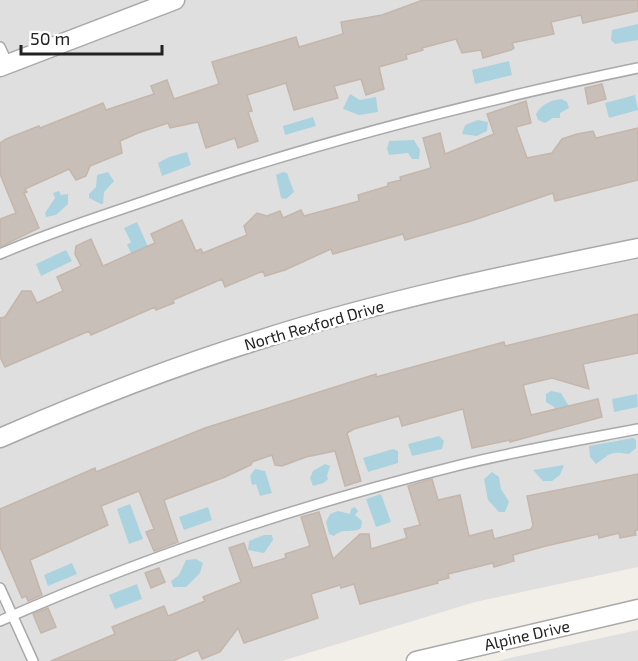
<svg xmlns="http://www.w3.org/2000/svg" width="638" height="661" viewBox="0 0 638 661" font-family="'Exo 2',sans-serif">
<style>
.residential{fill:#e0dfdf}
.water{fill:#aad3df}
.building{fill:#c7bfb8;stroke:#c4b6ab;stroke-width:1.5}
.lines{fill:none;stroke-linecap:round;stroke-linejoin:round}
.service-casing{stroke:#a9a9a9;stroke-width:12}
.minor-casing{stroke:#a9a9a9;stroke-width:21}
.service{stroke:#fff;stroke-width:9}
.minor{stroke:#fff;stroke-width:18}
.labels{text-anchor:middle;stroke-width:5;stroke-linejoin:round;paint-order:stroke}
.street-label{font-size:16px;fill:#222;stroke:#fff}
</style>
<rect width="100%" height="100%" fill="#f2efe9"/>
<!-- residential -->
<g class="residential">
<path d="M0,0H638V567L475,602L282,661H0Z"/>
<path d="M638,630V661H498L510,658Z"/>
</g>
<!-- water -->
<g class="water">
<path d="M638,24V40L615,44L611,40L612,30Z"/>
<path d="M509,61L512,75L475,84L472,70Z"/>
<path d="M350,94L360,100L376,97L378,112L359,115L343,109Z"/>
<path d="M635,95L638,110L609,118L605,103Z"/>
<path d="M562,99L567,102L569,108L560,113V118H553L545,123L538,120L536,114C542,104 551,100 562,99Z"/>
<path d="M313,117L316,126L285,135L283,126Z"/>
<path d="M478,120L488,122L487,131L477,136L462,134L465,125Z"/>
<path d="M414,140L420,150L419,159H412L408,153L389,155L387,149L389,141Z"/>
<path d="M187,152L191,165L162,176L158,163L169,157Z"/>
<path d="M108,172L114,181L104,192L103,204H101L89,198V194L96,187L97,175Z"/>
<path d="M283,172L287,173L294,192L286,199L281,198L276,175Z"/>
<path d="M59,191L61,195L68,194V204L56,215L46,217L45,213L55,198L53,193Z"/>
<path d="M137,222L149,249L133,257L127,245L131,242L124,228Z"/>
<path d="M66,250L72,261L41,276L36,264Z"/>
<path d="M551,391L561,393L570,408L556,412L554,407L546,402V394Z"/>
<path d="M637,394L638,407L614,412L612,399Z"/>
<path d="M439,436L444,441L442,449L412,456L408,444Z"/>
<path d="M633,438L636,440V448L629,454C610,451 611,453 596,464L590,457L589,446Z"/>
<path d="M393,449L398,451V463L368,472L363,458Z"/>
<path d="M325,464L330,466L327,476L328,479L324,483L313,486L310,478L313,471Z"/>
<path d="M564,465L560,475L552,481H543L533,470Z"/>
<path d="M255,469L265,471L272,493L260,496L256,484L252,485L250,476Z"/>
<path d="M492,472L499,477L501,489L509,502L505,512H499L488,500L484,479Z"/>
<path d="M381,494L391,522L376,527L366,499Z"/>
<path d="M130,504L143,539L129,544L117,509Z"/>
<path d="M208,507L212,520L184,530L179,517Z"/>
<path d="M355,507L358,511L355,515L362,521L361,528C353,534 343,527 334,536L329,534L326,522L330,514L338,511L350,514L351,509Z"/>
<path d="M264,535H272L273,540L264,553L248,550L249,541Z"/>
<path d="M196,559L203,563L200,573L186,587H173L171,581L179,575L186,560Z"/>
<path d="M72,563L77,574L48,586L44,575Z"/>
<path d="M137,584L142,599L115,609L109,595Z"/>
</g>
<!-- building -->
<g class="building">
<path d="M423,0H638V11L583,23L581,15L551,22L554,34L512,43L514,48L511,50L483,58L481,50L462,53L456,39L422,48L423,50L406,55L407,59L379,67L384,89L366,95L361,79L334,86L338,98L294,110L286,83L247,95L252,111L248,112L258,141L238,148L235,138L206,148L198,122L170,128L168,123L138,133L120,141L122,153L90,166L86,176L76,180L69,169L25,189L27,192L24,193L39,228L0,247V219L16,213L0,174V143L6,139L39,126L40,128L103,103L106,110L154,94L151,86L167,80L174,99L219,84L212,62L296,37L299,47L343,34L341,22L382,15Z"/>
<path d="M602,84L606,99L588,104L585,88Z"/>
<path d="M526,101L531,123L516,127L527,158L552,153L562,139L577,134L593,131L596,138L638,128V180L555,201L553,193L471,221L405,240L403,234L333,254L331,249L285,270L265,276L263,271L225,287L222,279L173,300L174,303L156,310L155,307L91,335L89,331L5,367L0,357V318L5,317L22,291H31L37,303L63,291L57,277L81,266L75,254L76,246L91,239L103,266L155,243L151,234L182,220L196,251L201,249L203,253L247,235L244,226L257,213L267,216L280,211L283,218L301,210L304,216L359,201L358,195L388,186V183L401,180L400,177L431,168L423,138L440,133L445,154L494,134L487,114Z"/>
<path d="M638,314V353L583,364L589,389L552,378L523,385L531,415L598,399L602,417L510,442V440L472,448L463,409L402,426L399,416L354,429L347,433L361,481L345,486L335,451L306,457L282,466L275,465L272,455L252,462L251,465L225,477L164,500L178,542L154,551L146,532L154,529L139,491L101,506L108,525L30,560L42,595L28,601L26,596L22,598L0,547V509L95,468L96,472L205,428L376,374V377L504,342L505,346Z"/>
<path d="M638,474V530L635,531L636,535L620,538L619,533L599,538L598,534L546,546L513,555L514,561L494,567L493,563L448,574L449,578L437,581L438,583L360,604L354,584L341,588L340,585L311,594L318,618L244,643L238,628L220,652L202,659L198,650L173,661H51L115,634L112,627L164,606L168,616L205,601L203,597L241,582L229,548L244,543L253,568L286,558L285,554L310,546L301,517L319,512L333,559L360,534H369L371,549L407,538L404,529L420,525L408,486L432,479L438,500L460,495L469,536L492,530L494,539L531,529L533,525L527,496Z"/>
<path d="M159,568L165,582L151,588L145,573Z"/>
<path d="M48,608L56,627L41,633L33,614Z"/>
</g>
<g class="lines">
<!-- service casing -->
<g class="service-casing">
<g id="service">
<path d="M0,47L8,64"/>
<path d="M0,254C50,232 102,216 154,198C312,143 474,102 638,68"/>
<path d="M0,588L33,661"/>
<path d="M0,621C149,555 306,503 464,464C522,450 580,440 638,429"/>
</g>
</g>
<!-- minor casing -->
<g class="minor-casing">
<g id="minor">
<path d="M0,67L175,0"/>
<path d="M0,438C85,401 171,367 259,340C383,300 511,274 638,248"/>
<path d="M416,661L638,609"/>
</g>
</g>
<!-- service -->
<use href="#service" class="service"/>
<!-- minor -->
<use href="#minor" class="minor"/>
</g>
<g class="labels">
<!-- street labels -->
<g class="street-label">
<text transform="translate(314 325) rotate(-16)" y="6">North Rexford Drive</text>
<text transform="translate(527 635) rotate(-13)" y="6">Alpine Drive</text>
</g>
</g>
<!-- scale -->
<path d="M21 45v9h141v-9" fill="none" stroke="#222222" stroke-width="3"/>
<text x="30" y="45" font-size="18" fill="#222222" stroke="#ffffff" stroke-width="4.5" paint-order="stroke">50 m</text>
</svg>
